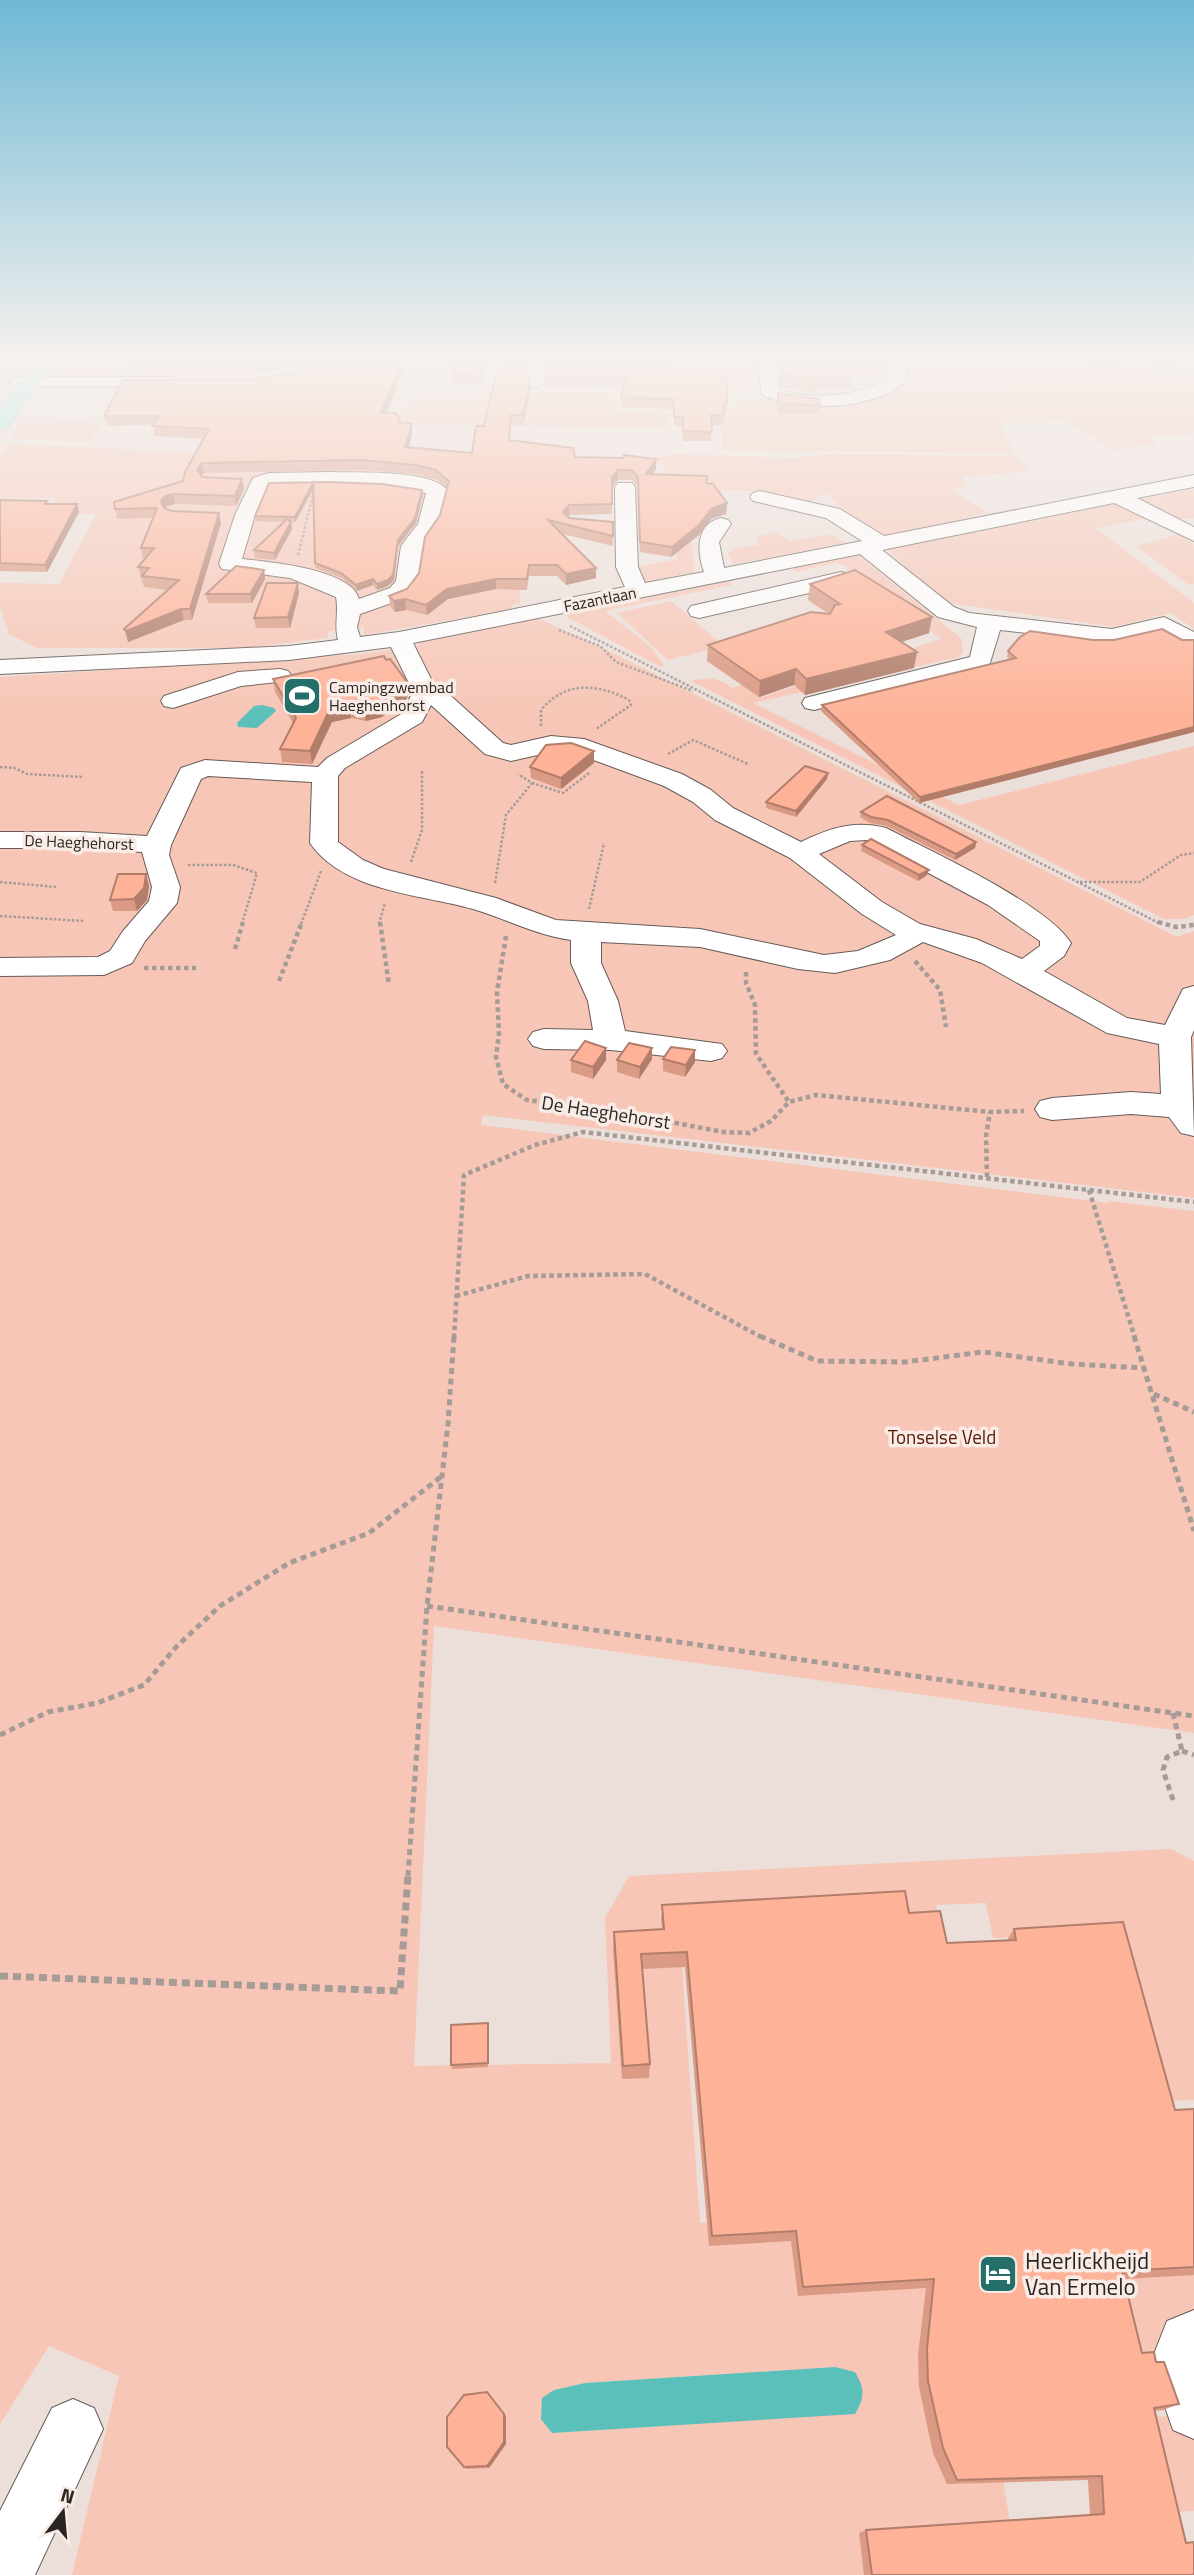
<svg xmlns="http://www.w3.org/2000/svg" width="1194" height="2575" viewBox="0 0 1194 2575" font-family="'Titillium Web',sans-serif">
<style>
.green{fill:#f7c6b6;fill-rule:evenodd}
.water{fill:#5bc0b9}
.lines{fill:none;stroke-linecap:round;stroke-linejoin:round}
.minor-casing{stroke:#665b57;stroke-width:2}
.major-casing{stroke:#c3c2c1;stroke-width:3}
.path-far3{stroke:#a59b97;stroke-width:2.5;stroke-dasharray:2.5 2;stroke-linecap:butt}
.path-far2{stroke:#a59b97;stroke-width:4.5;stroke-dasharray:4.5 3.5;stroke-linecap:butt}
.path-far1{stroke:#a59b97;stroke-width:5;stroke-dasharray:6 4.5;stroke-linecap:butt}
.path{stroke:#a59b97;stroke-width:7;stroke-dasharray:8 5;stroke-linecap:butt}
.minor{fill:#fff;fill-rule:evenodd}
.major{fill:#8ef1ec;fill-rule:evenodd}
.wall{fill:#da9a84}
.shaded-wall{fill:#b27d6b}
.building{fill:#feb399;stroke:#b27d6b;stroke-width:2}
.labels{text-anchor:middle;stroke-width:7;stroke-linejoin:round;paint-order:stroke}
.far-street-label{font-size:16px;fill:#292523;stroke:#f9ece7}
.far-poi-label{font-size:16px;fill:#292523;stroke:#f9ece7;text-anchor:start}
.street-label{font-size:19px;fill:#292523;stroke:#f9ece7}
.park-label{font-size:19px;fill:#561700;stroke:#f9ece7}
.near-poi-label{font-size:23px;fill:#292523;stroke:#f9ece7;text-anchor:start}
</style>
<rect width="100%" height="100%" fill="#ecdfda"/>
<!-- green -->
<g class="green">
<path d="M661,358H761L760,389L661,384Z"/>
<path d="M902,358H1071L1102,369L1120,363L1131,367L1140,364L1162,372L1194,366V434L1152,436L1156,444L1112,450L1067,421L999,422L1014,453L721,450L724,409L756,400L864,397L905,372Z"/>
<path d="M131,364L123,380L47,381L57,365Z"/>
<path d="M494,391L614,392L613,411L669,413V428L402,424L409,397L490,398Z"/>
<path d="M87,422L100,425L101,428L89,442L11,438L21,423Z"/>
<path d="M7,444L264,455L645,459L678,454L793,458L835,454L1016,456L1028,471L962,477L966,486L953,490L988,513L883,536L843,511L828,494L820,495L811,503L757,491H714L684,485L695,572L644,582L638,567L677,559L663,464H530L519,552L520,604L512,605V609L364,635V627L328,632V638L246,648H36L9,634L0,607V583L59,584L96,514H50L56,498H0V454Z"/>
<path d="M1194,489V519L1148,518L1096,528L1194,603V629L1171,613L1114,627L948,603L921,583L887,548Z"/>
<path d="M776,531L789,541L832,534L845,543L734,564L728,553L736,548L757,545L759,536Z"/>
<path d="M1179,534L1194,545V584L1189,585L1136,546Z"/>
<path d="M857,554L961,638L963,652L959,657L753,703L959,805L1194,746V915L1183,919H1164L691,681C709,677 717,677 732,688L744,684L762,697L941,639L845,566L835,563L797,572L793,568Z"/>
<path d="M730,581L732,585L605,611L651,647L664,665L661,667L563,615Z"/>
<path d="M671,601L724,646L668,660L617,613Z"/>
<path d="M538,618L613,653L1177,937L1194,931V1198L483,1115L481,1125L1109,1203V1201L1194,1211V1733L434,1626L414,2066L611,2063L605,1918L629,1876L1171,1849L1194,1861V2100L1151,2102L1109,1933L993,1938L986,1903L936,1905L939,1928H906L901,1901L660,1910L663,1967L682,1966L700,2223L816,2219L957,2245L997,2445L1013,2541L865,2575H72L119,2376L49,2346L0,2424V677L361,654L420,645L419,642ZM835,2367L803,2416L552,2433L554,2390L585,2383Z"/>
<path d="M1194,2235V2351L1122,2353L1097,2239Z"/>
<path d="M1194,2415V2511L1166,2512L1145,2417Z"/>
</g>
<!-- water -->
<g class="water">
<path d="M262,705L274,708L276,711L257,728L238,727L237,723L254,706Z"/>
<path d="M835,2367L855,2372C865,2389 865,2397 855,2414L552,2433L541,2419L542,2398L554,2390L585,2383Z"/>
</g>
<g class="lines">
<!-- minor casing -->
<g class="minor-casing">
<g id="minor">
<path d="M487,358H505L499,381L490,386L481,381Z"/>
<path d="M531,358H549L544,383L535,388L526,383Z"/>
<path d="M759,358H777L779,389C809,401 862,396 889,378L887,358H905L908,370L903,384C867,410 804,412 764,396L761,392Z"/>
<path d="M353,360H409L418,365L409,370L347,369L344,365Z"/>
<path d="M18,377H171L180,382L171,387L12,386L9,382Z"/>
<path d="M330,472C356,473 431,469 447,490L438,525L423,546L418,582L415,587L406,598L360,614L357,627L360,637L399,632L625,587L616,567L615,487L618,483H632L635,487L638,567L645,583L704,572C697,552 695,524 721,518L728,520L731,524L719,542L724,568L862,541L826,518L753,501L750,497L753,493L760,491L840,509L884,536L1194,475V487L1137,498L1194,527V541L1114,503L882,550L954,607L969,613L1112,629L1164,617L1194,632V643H1180L1161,632L1112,643L1000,630L989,666L814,710L805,708L802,703L805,698L970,657L977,627L938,617L860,554L413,643L435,687L452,697L503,743L511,745L551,736L584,739L682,774L711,790L733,808L801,842C830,828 854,820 886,828C932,852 1045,903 1071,943L1064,956L1044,971L1127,1018L1165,1025L1183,989L1194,986V1030L1191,1037L1194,1136L1181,1133L1169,1117L1131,1114L1052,1120L1040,1117L1035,1109L1040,1101L1052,1098L1131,1092L1161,1094L1159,1044L1107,1033L982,963L923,942L890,960L835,973L798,969L700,947L601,942V963L618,1001L625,1031L722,1044L727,1051L722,1058L711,1061L611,1050L544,1049L533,1046L528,1039L533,1032L544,1029L593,1030L588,1001L571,963V940C535,935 507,919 473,909C420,894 344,892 310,843L312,782L208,776L201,779L171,845L169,855L180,887L177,903L145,941L132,963L104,975L0,976V958L98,957L110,951L123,931L149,901L152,887L142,852L80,848H0V832H80L147,836L181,768L205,760L318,767L327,758L403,713L413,691L391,647L289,660L0,674V660L289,646L338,640C334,625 339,612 336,597L290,578L230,570L222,569L219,564L235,515L253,478L269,473ZM305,484L383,486L426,493L418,524L401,546L396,581L390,588L359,599C351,569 269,562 242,559L255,515L268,486ZM431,705L485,754L511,761L551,752H572L664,786L693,802L715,820L790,858L862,914L896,935L858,951L824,955L700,929L556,920L496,898L384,869L363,860L338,842V776L345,768L422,722ZM867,840L988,905L1040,941V946L1022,959L976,939L920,924L882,902L819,854L850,841Z"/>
<path d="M841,572L849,574L852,579L849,584L699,618L691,616L688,611L691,606Z"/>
<path d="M280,669L288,671L292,676L288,681L241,686L173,708L164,706L161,701L164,696L238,672Z"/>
<path d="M1194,2310V2439L1173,2430L1150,2364L1167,2321Z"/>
<path d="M73,2399L94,2408L103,2429L35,2575H0V2511L52,2408Z"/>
</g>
</g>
<!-- major casing -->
<g class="major-casing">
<path id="major" d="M38,358H56L7,428L0,430V410Z"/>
</g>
<!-- path-far3 -->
<g class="path-far3">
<path d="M298,555L313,495"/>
<path d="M570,626L1161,924"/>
<path d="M559,630L600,646L616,662L693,691"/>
<path d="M541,726V710C565,681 597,683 629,700L631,705L596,729"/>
<path d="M668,754L693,740L748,764"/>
<path d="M0,767L15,768L27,774L83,777"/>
<path d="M532,783L563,793L589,773"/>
<path d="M411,862L422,830V771"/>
<path d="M188,865H233L257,873L242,924"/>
<path d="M0,882L56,887"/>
<path d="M1080,882H1140L1181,855L1194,853"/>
<path d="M495,883L506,815L532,783L518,774"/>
<path d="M589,909L604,843"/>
<path d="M0,916L84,921"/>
<path d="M301,924L321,871"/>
<path d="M379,924L385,903"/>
</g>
<!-- path-far2 -->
<g class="path-far2">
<path d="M380,922L389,985"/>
<path d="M1158,922L1176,927L1194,925"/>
<path d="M506,936L497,992L499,1034L496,1057L503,1084L527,1100L624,1113L723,1132L749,1133L771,1121L789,1102L816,1095L990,1112L1024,1111"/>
<path d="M235,949L243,922"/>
<path d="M915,961L940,990L946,1027"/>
<path d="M144,968H196"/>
<path d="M746,972V983L755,1005L756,1054L789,1102"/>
<path d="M279,981L302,922"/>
<path d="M987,1177L986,1136L990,1112"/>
<path d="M1089,1190L1135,1338"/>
<path d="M456,1296L528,1276L645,1274L763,1338"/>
<path d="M454,1338L464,1175L535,1145L583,1132L1194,1202"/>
</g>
<!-- path-far1 -->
<g class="path-far1">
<path d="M760,1336L817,1361L905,1362L983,1352L1072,1364L1144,1368"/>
<path d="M1134,1336L1194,1531"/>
<path d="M1154,1394L1194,1412"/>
<path d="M427,1606L1194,1716"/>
<path d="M1173,1713L1182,1751L1167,1757L1163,1770L1173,1800"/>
<path d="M0,1735L48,1712L97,1703L144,1685L177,1646L220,1606L289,1563L369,1533L442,1476"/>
<path d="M1182,1751L1194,1755"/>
<path d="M408,1876L427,1606L448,1424L454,1336"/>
</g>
<!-- path -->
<path class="path" d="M0,1976L400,1991L408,1875"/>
<!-- minor -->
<use href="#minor" class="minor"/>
<!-- major -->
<use href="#major" class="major"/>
</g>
<!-- wall -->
<g class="wall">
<path d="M72,358H376H348L252,374H133L131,365L133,362H73Z"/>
<path d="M410,358H485L480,374L482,376L483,385H453V375L455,363L418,362Z"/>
<path d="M529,358L525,375L531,389L523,425L511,424L510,440L575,457L656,459V469L652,474L707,476L706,483L727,503L726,514L711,519L699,535L671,557L640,552L638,487L632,480H618L612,487V514L569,515L568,517L569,518L613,522V546L562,534L596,578L566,585L557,576H529L527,590L496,589L448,599L427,615L406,610L395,612L390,606L389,596L407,589L419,573L440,515L447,488L437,480L417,474L363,470L204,473L202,476L244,489L236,506L175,504L167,506L165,509L221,523L192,620H184L128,642L124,629L168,590L144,587L138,567L146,558H143L141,548L153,518L117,519L114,502L183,481L204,439L154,436L153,425L106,426L104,416L251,380L403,372L386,413L396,415L401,422L412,434L409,447L472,453L484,426L501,372Z"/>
<path d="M778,358H887L888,364L886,377L852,376L850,389L816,388L815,393L781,387Z"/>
<path d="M1078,358H1131L1102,367Z"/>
<path d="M1139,358H1194V359L1164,368Z"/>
<path d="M665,369L728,371L726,414H724L723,425H712L711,441H683L682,426H674L673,409L621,407L623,386H545V376Z"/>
<path d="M778,393L820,405L819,414H778Z"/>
<path d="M269,483L422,490L423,495L416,523L398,546L394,580L388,586L377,590L373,585L357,591L342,578L315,568L313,489L295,522H291L292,529L275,560L255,558L254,550L283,522L256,521L255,516Z"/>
<path d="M0,500L47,501V504H77L79,512L47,572L0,571Z"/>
<path d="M264,570L265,579L252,603H208L206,594Z"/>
<path d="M810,584L929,633L901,642L914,668L805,695L794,685L759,697L707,661L708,645L829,614L808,600Z"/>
<path d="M299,593L290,628H256L254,618Z"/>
<path d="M1093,640H1194V732L919,803L821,711L822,705L1010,659L1007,657L1008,651Z"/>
<path d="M273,679L408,695L403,707L389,710L382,717L366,721L351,718L332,722L312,764L282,762L280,749L293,723L275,692Z"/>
<path d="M594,763L561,789L531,778L530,767Z"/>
<path d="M828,773L827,779L796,817L766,808V802Z"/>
<path d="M861,812L976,842L975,848L955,860L887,826L870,823L860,817Z"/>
<path d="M862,845L927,875L918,881L861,851Z"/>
<path d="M146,874L149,886L147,900L137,911H113L110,900Z"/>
<path d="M606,1048V1060L593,1079L571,1072V1060Z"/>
<path d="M652,1059L639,1079L617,1072V1060Z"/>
<path d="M663,1059L695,1062L685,1077L663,1071Z"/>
<path d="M662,1905L909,1913L947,1943L1007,1940L1014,1929L1175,2110L1194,2109V2275L1124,2279L1142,2353L1156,2362L1179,2404L1163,2410L1155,2411L1194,2575H864L859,2533L866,2530L1090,2515L1088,2480L947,2484L933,2453L919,2387L918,2355L926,2288L798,2296L791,2241L709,2246L685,1967L642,1969L650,2064L649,2078L622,2079L613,1948L614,1932L662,1929L661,1920Z"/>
<path d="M489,2027L488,2067L452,2069L451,2065Z"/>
<path d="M506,2416V2444L489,2468L466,2469L447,2447Z"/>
</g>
<!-- shaded-wall -->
<g class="shaded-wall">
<path d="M294,358H348L252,374L250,365Z"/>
<path d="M482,358H485L480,376L478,371Z"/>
<path d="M527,358H529L523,382V373Z"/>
<path d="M1108,358H1131L1102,367L1104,359Z"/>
<path d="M1174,358H1194V359L1164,368L1166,360Z"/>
<path d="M402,363L403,372L382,423L381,413Z"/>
<path d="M530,379L531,389L523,425V415Z"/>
<path d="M412,424V434L406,457L405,447Z"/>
<path d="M656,459V469L645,484L646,474Z"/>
<path d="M202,463L204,473L198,480L197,470Z"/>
<path d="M618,470V480L612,487V477Z"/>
<path d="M242,479L244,489L236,506L235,496Z"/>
<path d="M313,483L314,488L295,522V517Z"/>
<path d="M422,490L423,495L416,523L398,546L394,580L388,586L377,590V584Z"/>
<path d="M173,494L175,504L167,506L163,511L161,501L165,496Z"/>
<path d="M727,503L726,514L711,519L699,535L671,557L672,547L711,509Z"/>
<path d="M77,504L79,512L47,572L45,565Z"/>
<path d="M569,505V515L563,522V512Z"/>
<path d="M219,513L221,523L192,620L190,609Z"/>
<path d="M291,522L292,529L275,560L274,553Z"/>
<path d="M596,568V578L566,585V574Z"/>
<path d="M264,570L265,579L252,603L250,594Z"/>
<path d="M373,579V585L357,591L356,585Z"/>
<path d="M496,579V589L448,599L427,615L426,605L447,589Z"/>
<path d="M298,583L299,593L290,628L288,617Z"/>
<path d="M405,599L406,610L395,612L394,601Z"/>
<path d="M181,609L184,620L128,642L126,631Z"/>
<path d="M932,617L929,633L883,648L886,632Z"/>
<path d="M917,652L914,668L805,695L806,679Z"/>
<path d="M796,669L794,685L759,697L760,681Z"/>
<path d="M407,682L408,695L403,707L389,710L382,717L366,721L364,707L388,697Z"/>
<path d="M349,705L351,718L332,722L312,764L310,751L330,709Z"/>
<path d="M1194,727V732L919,803L920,797Z"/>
<path d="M594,751V763L561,789V778Z"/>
<path d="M828,773L827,779L796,817V811Z"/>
<path d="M976,842L975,848L955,860L956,854Z"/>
<path d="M929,870L927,875L918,881L919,875Z"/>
<path d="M146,874L149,886L147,900L137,911L134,899Z"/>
<path d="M606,1048V1060L593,1079V1067Z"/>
<path d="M652,1048V1059L639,1079L640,1067Z"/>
<path d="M695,1050V1062L685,1077L686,1065Z"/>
<path d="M504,2414L506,2416V2444L489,2468L487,2466Z"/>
</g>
<!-- building -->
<g class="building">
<path d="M135,358H294L250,365H131Z"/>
<path d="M456,358H482L478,371L482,376L453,375Z"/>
<path d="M505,358H527L523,373L530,379L523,415H511L509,440L573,448L575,457L623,458L624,455L656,459L646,474L707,476L706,483L713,484L727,503L711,509L699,525L672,547L640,542L638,477L632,470H618L612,477V504L569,505L563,512L569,518L613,522V536L548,520L596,568L566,574L557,565H529L527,579H496L447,589L426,605L405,599L394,601L389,596L407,589L419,573L425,537L440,515L449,481L436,470L416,465L362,460L202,463L197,470L202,477L242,479L235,496L173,494L165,496L161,501L164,508L172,511L219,513L190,609H181L126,631L124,629L179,580L142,576L149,568L138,567L154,548H141L157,508L115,509L114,502L183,481L185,472L209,429L152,426L160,416H104L123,380H251L347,364L402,363L381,413H396V415L400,416L399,422L412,424L405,447L472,453L476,426H484L496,376L501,372Z"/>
<path d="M549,358H665V369L728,371L727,404H724L723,416L711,415L712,432L683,431V417H674L673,399L621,398L625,377L545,376Z"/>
<path d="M780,358H887L888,364L850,363L852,376H816L817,380L783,374Z"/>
<path d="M1160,358H1174L1166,360Z"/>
<path d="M778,393L819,399L820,405L778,404Z"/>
<path d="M329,482L382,484L422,490L415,518L398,540L393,575L388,580L377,584L373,579L356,585L341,573L315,563L313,483L295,517L255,516L269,483Z"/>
<path d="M0,500L47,501L45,504H77L45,565L0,563Z"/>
<path d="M287,519L291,522L274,553L254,550Z"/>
<path d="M236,566L264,570L250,594H206Z"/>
<path d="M855,570L932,617L886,632L917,652L806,679L796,669L760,681L708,645L811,612L830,614L835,605L840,604L810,584Z"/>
<path d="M267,583H298L288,617L254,618Z"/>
<path d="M1162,629L1182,640H1194V727L920,797L822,705L1016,658L1008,651L1020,637L1030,631L1093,640H1114Z"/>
<path d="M384,656L386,660L390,659L407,682L402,694L388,697L381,704L364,707L349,705L330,709L310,751L280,749L296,718L273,679Z"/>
<path d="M571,743L594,751L561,778L530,767L546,745Z"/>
<path d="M805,766L828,773L796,811L766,802Z"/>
<path d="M887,796L976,842L956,854L888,820L871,817L861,812Z"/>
<path d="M871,839L929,870L919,875L862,845Z"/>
<path d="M118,874H146L144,888L134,899L110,900Z"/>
<path d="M585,1041L606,1048L593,1067L571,1060Z"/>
<path d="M629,1043L652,1048L640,1067L617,1060Z"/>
<path d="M671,1047L695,1050L686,1065L663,1059Z"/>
<path d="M905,1891L909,1913L940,1911L947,1943L1016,1940L1014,1929L1123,1922L1175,2110L1194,2109V2267L1122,2271L1142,2353L1154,2352L1156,2362H1164L1179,2404L1154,2408L1186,2543L1194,2542V2575H872L866,2530L1104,2514L1102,2476L957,2480L943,2448L928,2381L927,2349L934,2279L803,2287L796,2231L712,2236L687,1952L641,1954L650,2064L623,2066L614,1932L664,1929L662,1905Z"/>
<path d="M488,2023V2063L451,2065V2025Z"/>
<path d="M487,2392L504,2414V2442L487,2466L464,2467L447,2447V2417L464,2395Z"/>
</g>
<!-- sky -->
<linearGradient id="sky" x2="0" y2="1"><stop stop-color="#6fb9d5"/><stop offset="0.5" stop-color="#f6f1ee"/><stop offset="1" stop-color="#f6f1ee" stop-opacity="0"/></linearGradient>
<rect width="1194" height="718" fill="url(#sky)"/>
<!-- icons -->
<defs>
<g id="stadium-square" transform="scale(2.0125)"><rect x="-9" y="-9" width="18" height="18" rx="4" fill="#246f6a" stroke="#f9ece7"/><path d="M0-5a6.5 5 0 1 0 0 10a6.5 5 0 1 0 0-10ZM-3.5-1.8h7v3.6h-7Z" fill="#fff"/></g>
<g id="hotel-square" transform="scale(2.0125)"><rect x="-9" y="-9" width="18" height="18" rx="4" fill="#246f6a" stroke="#f9ece7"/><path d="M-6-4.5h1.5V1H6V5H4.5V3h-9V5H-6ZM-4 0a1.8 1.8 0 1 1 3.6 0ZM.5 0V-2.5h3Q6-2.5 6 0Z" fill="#fff"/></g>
</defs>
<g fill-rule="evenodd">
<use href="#stadium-square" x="302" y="696"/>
<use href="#hotel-square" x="998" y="2274"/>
</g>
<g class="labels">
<!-- far-street labels -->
<g class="far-street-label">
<text transform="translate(600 599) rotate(-11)" y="6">Fazantlaan</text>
<text transform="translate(79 842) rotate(2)" y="6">De Haeghehorst</text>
</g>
<!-- far-poi labels -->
<g class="far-poi-label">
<text x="329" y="693">Campingzwembad<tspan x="329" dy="18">Haeghenhorst</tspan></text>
</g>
<!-- street labels -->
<g class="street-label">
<text transform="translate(606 1112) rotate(9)" y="7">De Haeghehorst</text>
</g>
<!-- park labels -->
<g class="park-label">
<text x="942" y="1444">Tonselse Veld</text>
</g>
<!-- near-poi labels -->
<g class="near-poi-label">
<text x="1025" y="2269">Heerlickheijd<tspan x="1025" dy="26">Van Ermelo</tspan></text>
</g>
</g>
<!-- north arrow -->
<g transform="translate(63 2512) rotate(16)" stroke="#f9ece7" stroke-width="5" paint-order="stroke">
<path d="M0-5L12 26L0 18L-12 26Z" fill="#292523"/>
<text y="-10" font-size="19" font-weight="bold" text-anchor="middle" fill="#292523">N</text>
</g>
</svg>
